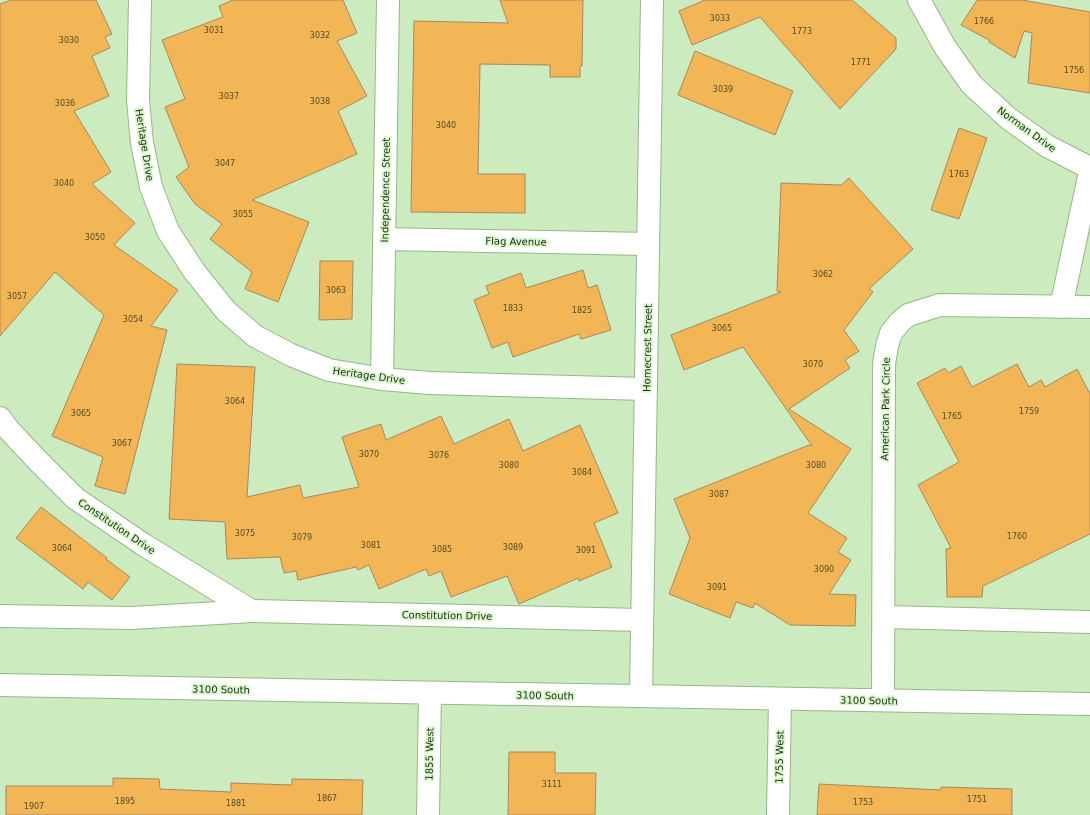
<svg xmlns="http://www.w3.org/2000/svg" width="1090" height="815" viewBox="0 0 1090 815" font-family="'DejaVu Sans',sans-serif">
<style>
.building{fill:#f2b657;stroke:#a6885e}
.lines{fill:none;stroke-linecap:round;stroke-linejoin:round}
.minor-casing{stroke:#98b58b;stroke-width:24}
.major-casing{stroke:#98b58b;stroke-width:24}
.minor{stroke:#fff;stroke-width:22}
.major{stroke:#fff;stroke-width:22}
.labels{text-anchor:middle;stroke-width:3.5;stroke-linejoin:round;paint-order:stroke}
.number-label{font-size:8px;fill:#534c28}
.street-label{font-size:10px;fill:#1e2919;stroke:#d9f9cb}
</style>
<rect width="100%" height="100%" fill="#ccebbe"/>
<!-- building -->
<g class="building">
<path d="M11,0H96L112,34L105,37L110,48L92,56L109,96L74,111L111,172L92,184L135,223L114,245L178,290L151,326L167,330L125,494L95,486L103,457L52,436L104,315L55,272L0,336V4Z"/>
<path d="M233,0H343L357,33L337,41L367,96L338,111L357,154L252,200L309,222L278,302L245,289L252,272L210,239L222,224L195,204L176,177L189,167L165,107L185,99L162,40L223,17L219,6Z"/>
<path d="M500,0H583L582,66H580V77H550V65L480,64L478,174H525V213L411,212L414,21L508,23Z"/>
<path d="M705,0H852L896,38V49L840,109L760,17L692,45L679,11Z"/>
<path d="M977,0H1022L1090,12V93L1028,83L1032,33L1024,31L1015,58L989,42V40L961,25Z"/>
<path d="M695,51L793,91L775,135L678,95Z"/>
<path d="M959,128L987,138L959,219L931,210Z"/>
<path d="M849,178L913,249L869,289L873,292L844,330L859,351L845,360L850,368L789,409L851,449L808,513L847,538L838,552L851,560L829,594L856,595L855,626L790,625L755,603L753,608L736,602L730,618L669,594L690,538L674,499L809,445L812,446L743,347L684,370L671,335L781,292L777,291L781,183L841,185Z"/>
<path d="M320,261H353L352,319L319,320Z"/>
<path d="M583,270L588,288L597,285L611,330L581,339L579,334L513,357L508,342L492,348L474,300L489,294L486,286L521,273L526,288Z"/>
<path d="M177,364L255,367L247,497L300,485L303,498L359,487L342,437L381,424L386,440L441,416L454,444L509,419L523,451L580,425L618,513L594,523L612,567L579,581L578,578L519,604L507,576L451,597L441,571L429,576L426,569L379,589L369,565L358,570L356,567L298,580L296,571L284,573L280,557L227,559L225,522L169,519Z"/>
<path d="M1017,364L1029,387L1041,380L1045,387L1077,369L1090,394V534L983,586L982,597H947L946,549L951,548L918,485L959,462L917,383L945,368L948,373L961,366L972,387Z"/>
<path d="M41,507L107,558L106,559L130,577L112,600L88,582L83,589L16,538Z"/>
<path d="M509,752H555V773H596L595,815H508Z"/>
<path d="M113,778L159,779L160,789L231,792V783L292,785V779L363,780L362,815H6V786H113Z"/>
<path d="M819,784L941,790V787L1012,789V815H817Z"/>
</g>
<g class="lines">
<!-- minor casing -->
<g class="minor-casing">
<g id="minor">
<path d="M140,0L138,100L142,143L151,187L168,231L194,271L226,311L255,336L291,355L329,370L382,379L430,383L646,389"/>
<path d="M919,0L945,47L971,84L1008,118L1047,146L1090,168"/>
<path d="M384,239L648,244"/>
<path d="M1061,307L1090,172"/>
<path d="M382,379L388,0"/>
<path d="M0,418L8,429L41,464L75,498L144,545L252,611"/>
<path d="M0,616L132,618L252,611L642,620"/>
<path d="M884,617L1090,622"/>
<path d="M641,696L652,0"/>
<path d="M883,700L884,364L887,346L891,333L900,322L908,315L940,305L1090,307"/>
<path d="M428,815L430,693"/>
<path d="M778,815L780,699"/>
</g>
</g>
<!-- major casing -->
<g class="major-casing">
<path id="major" d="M0,685L1090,704"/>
</g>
<!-- minor -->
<use href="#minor" class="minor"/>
<!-- major -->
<use href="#major" class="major"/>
</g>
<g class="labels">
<!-- number labels -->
<g class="number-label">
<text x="720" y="21">3033</text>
<text x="984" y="24">1766</text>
<text x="214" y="33">3031</text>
<text x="802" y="34">1773</text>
<text x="320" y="38">3032</text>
<text x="69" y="43">3030</text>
<text x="861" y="65">1771</text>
<text x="1074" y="73">1756</text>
<text x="723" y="92">3039</text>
<text x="229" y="99">3037</text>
<text x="320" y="104">3038</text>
<text x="65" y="106">3036</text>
<text x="446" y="128">3040</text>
<text x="225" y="166">3047</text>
<text x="959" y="177">1763</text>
<text x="64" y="186">3040</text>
<text x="243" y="217">3055</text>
<text x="95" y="240">3050</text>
<text x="823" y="277">3062</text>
<text x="336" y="293">3063</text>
<text x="17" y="299">3057</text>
<text x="513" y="311">1833</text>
<text x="582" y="313">1825</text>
<text x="133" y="322">3054</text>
<text x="722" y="331">3065</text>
<text x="813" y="367">3070</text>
<text x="235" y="404">3064</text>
<text x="1029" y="414">1759</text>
<text x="81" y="416">3065</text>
<text x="952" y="419">1765</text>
<text x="122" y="446">3067</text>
<text x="369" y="457">3070</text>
<text x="439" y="458">3076</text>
<text x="509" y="468">3080</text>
<text x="816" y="468">3080</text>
<text x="582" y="475">3084</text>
<text x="719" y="497">3087</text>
<text x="245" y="536">3075</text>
<text x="1017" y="539">1760</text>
<text x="302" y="540">3079</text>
<text x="371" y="548">3081</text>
<text x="513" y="550">3089</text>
<text x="62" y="551">3064</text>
<text x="442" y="552">3085</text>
<text x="586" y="553">3091</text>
<text x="824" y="572">3090</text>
<text x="717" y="590">3091</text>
<text x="552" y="787">3111</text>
<text x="327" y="801">1867</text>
<text x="977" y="802">1751</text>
<text x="125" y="804">1895</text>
<text x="863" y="805">1753</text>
<text x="236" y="806">1881</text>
<text x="34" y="809">1907</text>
</g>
<!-- street labels -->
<g class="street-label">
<text transform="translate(1027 129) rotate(36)" y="4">Norman Drive</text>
<text transform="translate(145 145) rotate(81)" y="4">Heritage Drive</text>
<text transform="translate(385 190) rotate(-89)" y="4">Independence Street</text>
<text transform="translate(516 241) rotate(1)" y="4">Flag Avenue</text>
<text transform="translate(647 348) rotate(-89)" y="4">Homecrest Street</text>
<text transform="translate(369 375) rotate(8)" y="4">Heritage Drive</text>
<text transform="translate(885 409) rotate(-89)" y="4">American Park Circle</text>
<text transform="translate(117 526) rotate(34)" y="4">Constitution Drive</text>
<text transform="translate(447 615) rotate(1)" y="4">Constitution Drive</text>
<text transform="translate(221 689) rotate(1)" y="4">3100 South</text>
<text transform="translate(545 695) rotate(1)" y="4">3100 South</text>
<text transform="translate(869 700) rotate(1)" y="4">3100 South</text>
<text transform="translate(429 754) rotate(-89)" y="4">1855 West</text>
<text transform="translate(779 757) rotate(-89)" y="4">1755 West</text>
</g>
</g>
</svg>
